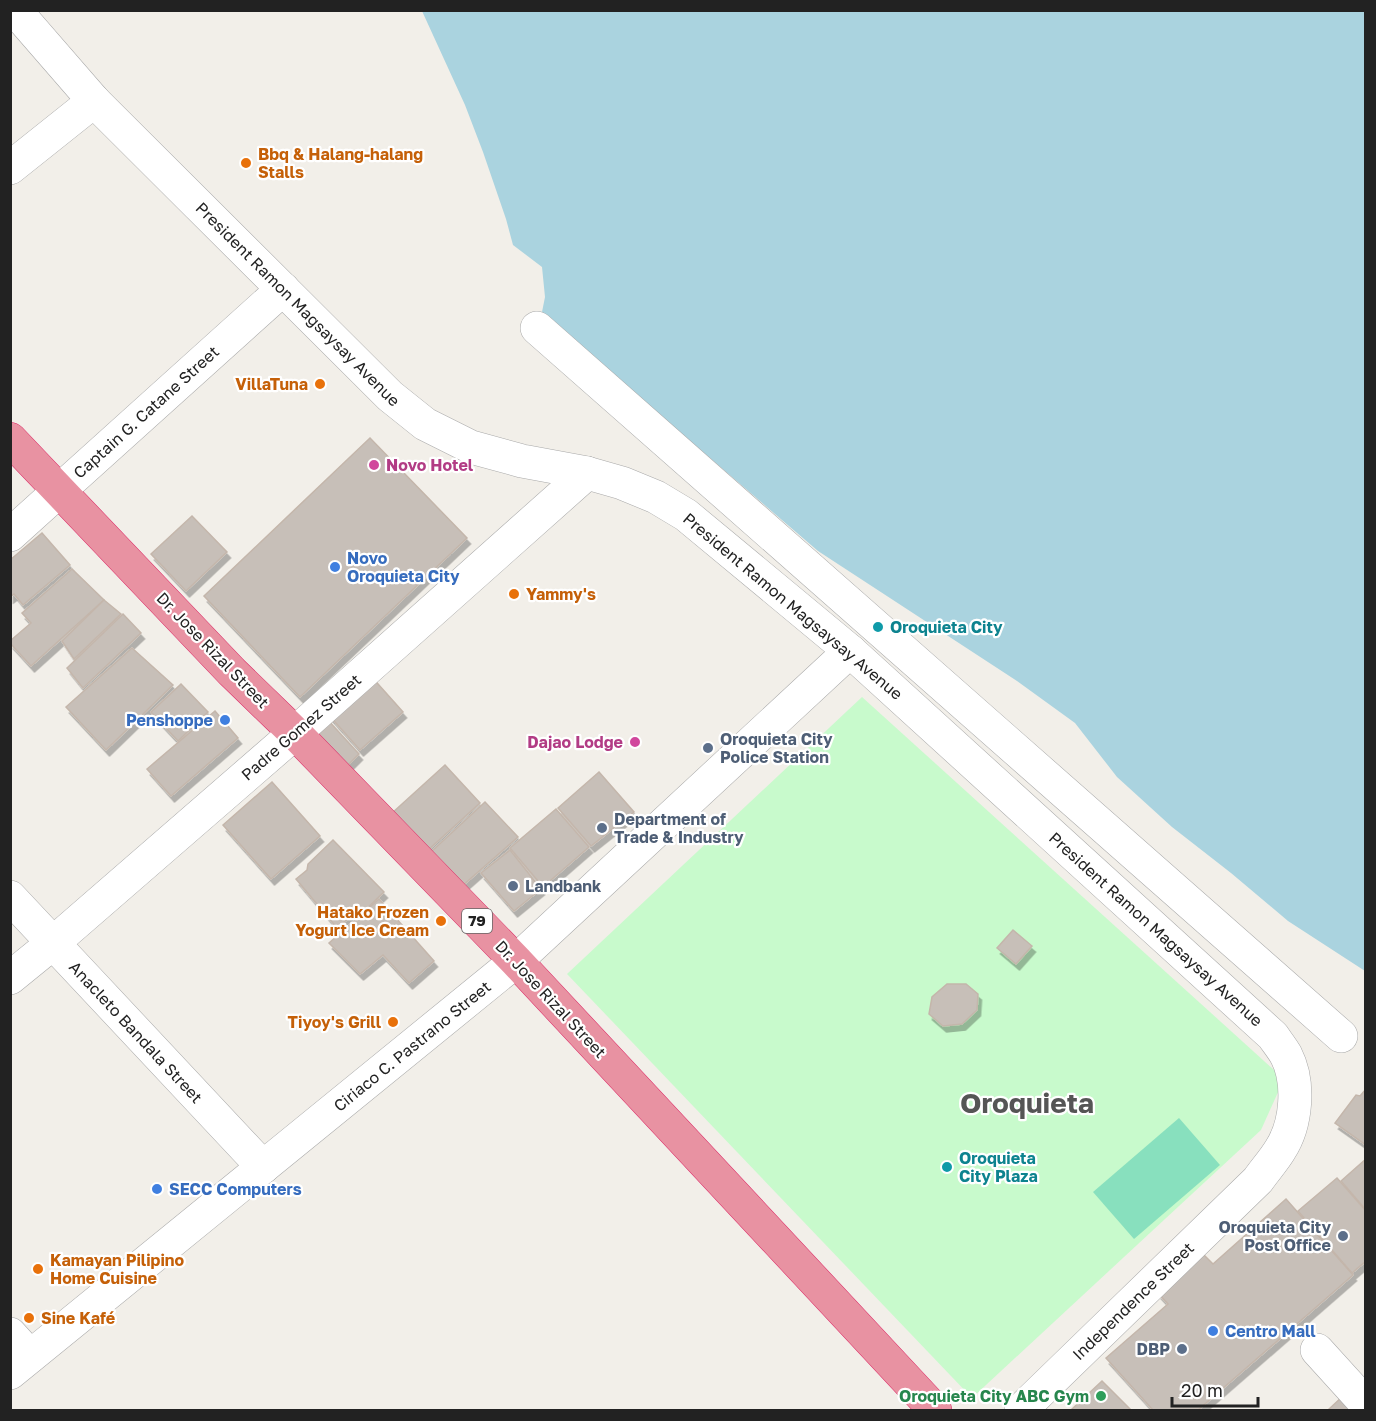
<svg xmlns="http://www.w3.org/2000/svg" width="1376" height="1421" viewBox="0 0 1376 1421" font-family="'Golos Text',sans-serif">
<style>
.park{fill:#c8facc}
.pitch{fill:#88e0be}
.water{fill:#aad3df}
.building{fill:#c7bfb8;stroke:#c4b6ab;stroke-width:1.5;filter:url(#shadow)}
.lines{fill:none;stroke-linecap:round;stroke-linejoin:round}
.minor-casing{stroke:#a9a9a9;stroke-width:34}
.highway-casing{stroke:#dc2a67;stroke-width:34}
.minor{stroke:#fff;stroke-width:33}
.highway{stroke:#e892a2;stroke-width:33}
.food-dot{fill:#e8710a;stroke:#fff;stroke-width:2}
.hotel-dot{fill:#d1479c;stroke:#fff;stroke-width:2}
.shop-dot{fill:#3f7fe0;stroke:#fff;stroke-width:2}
.culture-dot{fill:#0f9aa8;stroke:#fff;stroke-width:2}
.service-dot{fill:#5c6f8a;stroke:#fff;stroke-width:2}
.leisure-dot{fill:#2e9e5b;stroke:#fff;stroke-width:2}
.labels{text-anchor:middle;stroke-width:4.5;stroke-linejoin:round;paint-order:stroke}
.shield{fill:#fff;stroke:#646464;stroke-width:1.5}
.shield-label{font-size:15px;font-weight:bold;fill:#222}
.food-label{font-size:16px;font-weight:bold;fill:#c56008;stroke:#fff;text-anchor:start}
.street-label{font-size:16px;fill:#222;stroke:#fff}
.hotel-label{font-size:16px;font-weight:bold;fill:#b23c85;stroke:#fff;text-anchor:start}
.shop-label{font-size:16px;font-weight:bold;fill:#366cbe;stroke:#fff;text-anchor:start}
.culture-label{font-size:16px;font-weight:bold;fill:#0d838f;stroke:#fff;text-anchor:start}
.service-label{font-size:16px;font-weight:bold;fill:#4e5e75;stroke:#fff;text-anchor:start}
.leisure-label{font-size:16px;font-weight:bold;fill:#27864d;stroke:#fff;text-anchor:end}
.town-label{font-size:28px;font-weight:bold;fill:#555;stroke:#fff}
</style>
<defs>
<filter id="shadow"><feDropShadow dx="3.5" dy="6" stdDeviation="0" flood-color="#0004"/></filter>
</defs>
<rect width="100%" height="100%" fill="#f2efe9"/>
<!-- park -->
<path class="park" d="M862,697L1284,1079L1261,1130L972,1398L567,974Z"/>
<!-- pitch -->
<path class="pitch" d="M1179,1118L1220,1165L1134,1239L1093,1192Z"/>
<!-- water -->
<path class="water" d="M422,11H1365V971L1288,921L1231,873L1172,827L1117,777L1075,723L1017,681L818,551L590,355L542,312L545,297L542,267L513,245L506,219L483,152L465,105Z"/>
<!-- building -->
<g class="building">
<path d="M370,438L467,538L300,697L204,596Z"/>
<path d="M192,516L227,552L186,591L151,554Z"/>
<path d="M42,533L70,565L23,605L14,594L10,597V560Z"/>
<path d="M72,569L104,600L31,666L10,643V641L31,623L22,613Z"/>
<path d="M104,600L121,614L74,659L62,641Z"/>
<path d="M123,614L141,633L83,688L67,668Z"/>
<path d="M132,648L173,685L106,750L66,707Z"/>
<path d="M370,675L403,712L360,750L327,713Z"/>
<path d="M181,684L208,712L178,741L151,712Z"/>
<path d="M215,711L238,738L171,796L147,769Z"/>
<path d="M327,719L359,754L345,768L312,733Z"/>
<path d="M445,765L480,803L426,852L391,814Z"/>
<path d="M599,772L634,812L591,846L558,808Z"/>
<path d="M272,782L320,836L271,879L223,825Z"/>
<path d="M485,802L518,837L461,887L431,852Z"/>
<path d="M556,809L589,847L543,887L510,848Z"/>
<path d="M333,840L384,892L356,919L349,918L337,928L296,879L307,870L308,864Z"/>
<path d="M510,850L541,889L514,911L481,873Z"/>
<path d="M379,899L434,961L409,983L383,955L360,974L329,943Z"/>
<path d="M1013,930L1032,946L1016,964L997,948Z"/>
<path d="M947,984H966L978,994L977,1010L962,1024L943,1026L929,1014L932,997Z"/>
<path d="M1366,1089V1145L1335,1123L1356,1095L1360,1096Z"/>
<path d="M1366,1159V1210L1341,1181Z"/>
<path d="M1337,1178L1366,1211V1261L1352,1273L1298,1211Z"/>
<path d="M1286,1199L1353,1275L1198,1410H1153L1106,1358L1168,1304L1158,1293L1203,1254L1213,1264Z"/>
<path d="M1102,1381L1131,1410H1071Z"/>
<path d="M1343,1396L1356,1410H1328Z"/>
</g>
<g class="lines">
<!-- minor casing -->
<g class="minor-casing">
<g id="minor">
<path d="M15,10L94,101L390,396L425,424L471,447L522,461L587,473L622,483L656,497L686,515L850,651L1273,1036C1277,1042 1282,1048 1286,1055C1300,1082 1297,1124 1280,1150C1274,1160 1265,1170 1258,1180L1021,1410"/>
<path d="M10,168L94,101"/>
<path d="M537,328L1341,1036"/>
<path d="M10,535L283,289"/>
<path d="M10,897L263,1167"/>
<path d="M10,978L53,943L295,733L587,473"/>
<path d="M10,1334L30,1356"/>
<path d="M1317,1350L1366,1404"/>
<path d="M10,1373L516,961L850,651"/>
</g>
</g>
<!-- highway casing -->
<g class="highway-casing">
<path id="highway" d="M10,439L232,672L295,733L516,961L935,1410"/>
</g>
<!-- minor -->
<use href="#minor" class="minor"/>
<!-- highway -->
<use href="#highway" class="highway"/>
</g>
<!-- markers -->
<g class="food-dot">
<circle cx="246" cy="163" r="6"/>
<circle cx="320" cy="384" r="6"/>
<circle cx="514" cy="594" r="6"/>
<circle cx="441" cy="921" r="6"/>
<circle cx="393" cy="1022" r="6"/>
<circle cx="38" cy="1269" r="6"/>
<circle cx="29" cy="1318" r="6"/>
</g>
<g class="hotel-dot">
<circle cx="374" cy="465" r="6"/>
<circle cx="635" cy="742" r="6"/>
</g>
<g class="shop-dot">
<circle cx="335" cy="567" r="6"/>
<circle cx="225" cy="720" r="6"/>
<circle cx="157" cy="1189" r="6"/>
<circle cx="1213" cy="1331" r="6"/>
</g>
<g class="culture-dot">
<circle cx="878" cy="627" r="6"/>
<circle cx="947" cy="1167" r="6"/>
</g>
<g class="service-dot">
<circle cx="708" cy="748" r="6"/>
<circle cx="602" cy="828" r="6"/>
<circle cx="513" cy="886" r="6"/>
<circle cx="1343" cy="1236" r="6"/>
<circle cx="1182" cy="1349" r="6"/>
</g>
<circle class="leisure-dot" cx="1101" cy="1396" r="6"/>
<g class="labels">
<!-- shield labels -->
<rect class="shield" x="462" y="909" width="30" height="24" rx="4.5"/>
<g class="shield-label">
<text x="477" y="926">79</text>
</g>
<!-- food labels -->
<g class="food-label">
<text x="258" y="160">Bbq &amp; Halang-halang<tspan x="258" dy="18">Stalls</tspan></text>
<text x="308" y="390" text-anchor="end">VillaTuna</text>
<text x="526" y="600">Yammy's</text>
<text x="429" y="918" text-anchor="end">Hatako Frozen<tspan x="429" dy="18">Yogurt Ice Cream</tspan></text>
<text x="381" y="1028" text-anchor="end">Tiyoy's Grill</text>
<text x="50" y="1266">Kamayan Pilipino<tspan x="50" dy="18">Home Cuisine</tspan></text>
<text x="41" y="1324">Sine Kafé</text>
</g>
<!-- street labels -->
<g class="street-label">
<text transform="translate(298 304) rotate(45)" y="6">President Ramon Magsaysay Avenue</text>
<text transform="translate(146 412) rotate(-42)" y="6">Captain G. Catane Street</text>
<text transform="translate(793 606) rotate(40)" y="6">President Ramon Magsaysay Avenue</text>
<text transform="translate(213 650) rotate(46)" y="6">Dr. Jose Rizal Street</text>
<text transform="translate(301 727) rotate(-41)" y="6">Padre Gomez Street</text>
<text transform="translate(1156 929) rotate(42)" y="6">President Ramon Magsaysay Avenue</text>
<text transform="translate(551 999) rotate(47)" y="6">Dr. Jose Rizal Street</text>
<text transform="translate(136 1032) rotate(47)" y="6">Anacleto Bandala Street</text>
<text transform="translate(412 1046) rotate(-39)" y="6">Ciriaco C. Pastrano Street</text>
<text transform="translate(1133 1301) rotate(-44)" y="6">Independence Street</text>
</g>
<!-- hotel labels -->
<g class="hotel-label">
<text x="386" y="471">Novo Hotel</text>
<text x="623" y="748" text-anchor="end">Dajao Lodge</text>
</g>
<!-- shop labels -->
<g class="shop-label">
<text x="347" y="564">Novo<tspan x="347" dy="18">Oroquieta City</tspan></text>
<text x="213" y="726" text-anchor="end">Penshoppe</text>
<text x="169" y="1195">SECC Computers</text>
<text x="1225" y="1337">Centro Mall</text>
</g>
<!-- culture labels -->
<g class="culture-label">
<text x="890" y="633">Oroquieta City</text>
<text x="959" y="1164">Oroquieta<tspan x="959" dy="18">City Plaza</tspan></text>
</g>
<!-- service labels -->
<g class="service-label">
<text x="720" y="745">Oroquieta City<tspan x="720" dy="18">Police Station</tspan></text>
<text x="614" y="825">Department of<tspan x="614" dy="18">Trade &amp; Industry</tspan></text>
<text x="525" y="892">Landbank</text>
<text x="1331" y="1233" text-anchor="end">Oroquieta City<tspan x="1331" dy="18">Post Office</tspan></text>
<text x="1170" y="1355" text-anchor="end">DBP</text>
</g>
<!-- leisure labels -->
<g class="leisure-label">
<text x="1089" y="1402">Oroquieta City ABC Gym</text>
</g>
<!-- town labels -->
<g class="town-label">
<text x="1027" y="1113">Oroquieta</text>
</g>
</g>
<!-- border -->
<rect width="1376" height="1421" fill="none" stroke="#222222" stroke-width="24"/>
<!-- scale -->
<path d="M1172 1397v9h86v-9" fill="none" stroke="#222222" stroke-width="3"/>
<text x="1181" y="1397" font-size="18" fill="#222222" stroke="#ffffff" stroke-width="4.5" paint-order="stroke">20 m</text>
</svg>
